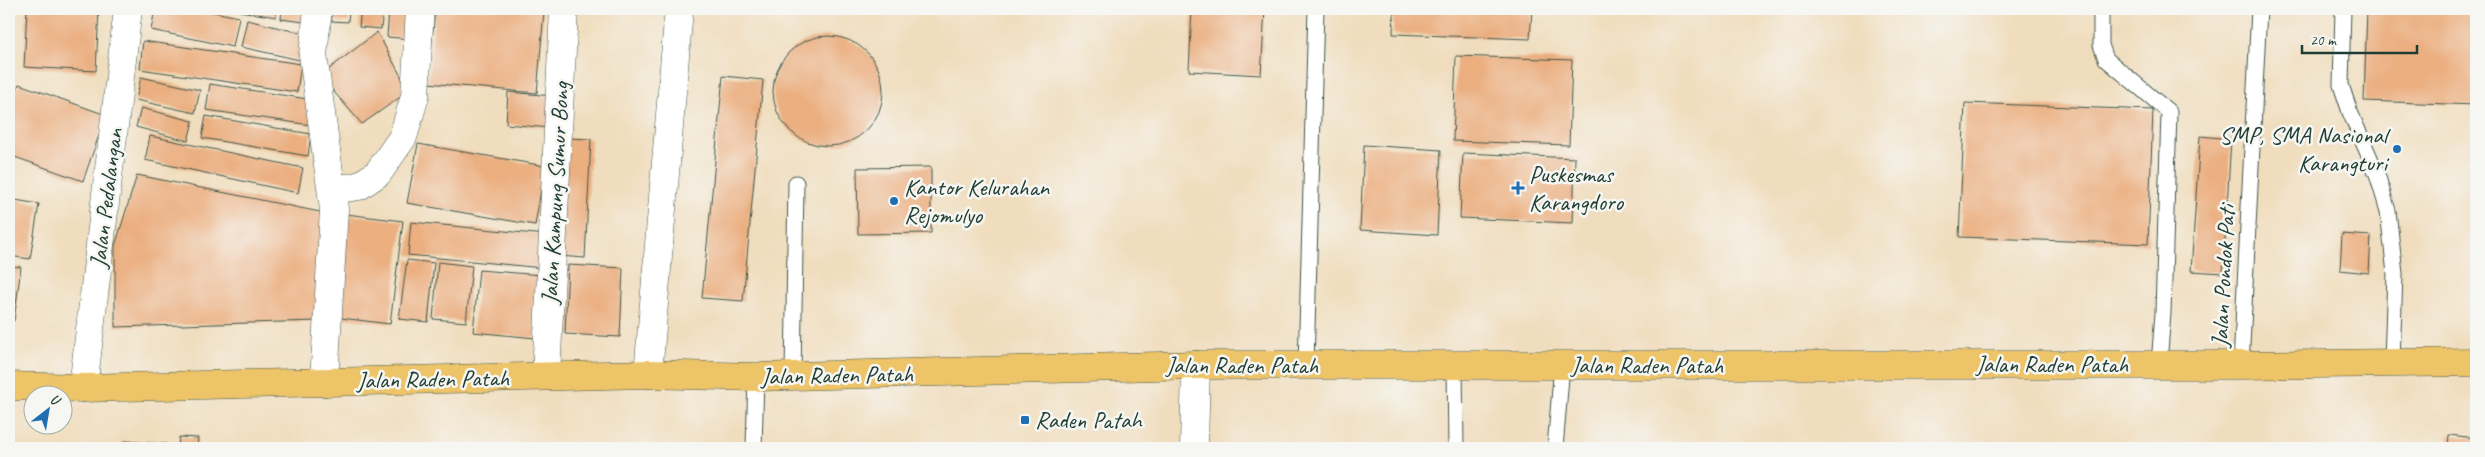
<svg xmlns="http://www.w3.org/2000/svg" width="2485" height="457" viewBox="0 0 2485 457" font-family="Caveat,sans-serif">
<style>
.building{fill:#ebaf80}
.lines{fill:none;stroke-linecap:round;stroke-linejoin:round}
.lane-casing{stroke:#3e5549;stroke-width:17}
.street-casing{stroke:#3e5549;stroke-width:29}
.highway-casing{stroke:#3e5549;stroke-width:29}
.lane{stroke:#fff;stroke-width:15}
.street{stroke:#fff;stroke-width:28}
.highway{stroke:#eec469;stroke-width:28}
.poi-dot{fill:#1f6fb2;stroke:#f6f6f2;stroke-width:2}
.labels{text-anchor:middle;stroke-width:5;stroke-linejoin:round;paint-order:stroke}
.poi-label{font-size:24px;fill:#1f3d34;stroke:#f6f6f2;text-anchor:start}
.street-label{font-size:24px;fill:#1f3d34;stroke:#f6f6f2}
</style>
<rect width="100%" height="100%" fill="#f6f6f2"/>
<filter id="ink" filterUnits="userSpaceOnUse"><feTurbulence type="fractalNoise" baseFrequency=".02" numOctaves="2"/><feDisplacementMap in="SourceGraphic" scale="10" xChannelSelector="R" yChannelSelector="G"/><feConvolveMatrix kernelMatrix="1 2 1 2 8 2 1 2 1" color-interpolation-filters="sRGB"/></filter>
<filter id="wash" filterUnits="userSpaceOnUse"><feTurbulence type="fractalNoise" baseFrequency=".0096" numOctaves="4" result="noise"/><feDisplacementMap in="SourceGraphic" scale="20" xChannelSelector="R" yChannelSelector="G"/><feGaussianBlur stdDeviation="1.12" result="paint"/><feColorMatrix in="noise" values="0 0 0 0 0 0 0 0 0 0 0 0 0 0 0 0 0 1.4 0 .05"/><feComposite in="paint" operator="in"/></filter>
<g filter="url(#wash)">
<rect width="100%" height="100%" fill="#f0ddbd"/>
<g id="blocks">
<!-- building -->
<g class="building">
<path d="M27,9H99L96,71L24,67Z"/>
<path d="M155,9H198L239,17L233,47L151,30Z"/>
<path d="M227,9H277L276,17Z"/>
<path d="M282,9H312L311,23L281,19Z"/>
<path d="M332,9H349L348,22L331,21Z"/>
<path d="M361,9H383L381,29L359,27Z"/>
<path d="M389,9H413L410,39L387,37Z"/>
<path d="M435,9H514L544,11L537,93L428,83Z"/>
<path d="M573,9H596V13L573,11Z"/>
<path d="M1192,9H1265L1261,75L1189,71Z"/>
<path d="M1394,9H1532L1530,39L1393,34Z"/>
<path d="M2367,9H2476V105L2364,101Z"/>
<path d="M247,20L305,34L300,60L241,47Z"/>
<path d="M377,32L409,91L362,124L320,76Z"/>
<circle cx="828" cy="91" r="55"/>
<path d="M143,41L301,64L297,92L140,69Z"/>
<path d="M1456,56L1572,60L1569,145L1453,141Z"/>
<path d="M723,76L763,80L743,301L702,298Z"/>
<path d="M141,77L200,90L195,113L136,100Z"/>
<path d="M19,84L106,115L83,181L9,155V112Z"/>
<path d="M210,84L314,100L311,125L206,110Z"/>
<path d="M508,92L553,96L550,128L506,124Z"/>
<path d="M1965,103L2153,110L2148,244L1959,237Z"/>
<path d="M141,108L193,121L188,141L136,127Z"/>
<path d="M206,116L311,134L308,156L202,138Z"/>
<path d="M150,136L303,168L298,193L145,160Z"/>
<path d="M2200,136L2231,139L2223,273L2191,271Z"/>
<path d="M565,138L591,139L585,258L559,256Z"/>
<path d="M418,144L545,166L535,225L407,203Z"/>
<path d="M1364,145L1441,150L1437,235L1360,230Z"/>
<path d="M1463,153L1575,158L1573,223L1460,218Z"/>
<path d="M931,167V233L858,234L857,168Z"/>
<path d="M137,175L325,213L316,321L115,327V246Z"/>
<path d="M9,199L39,204L30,259L9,256Z"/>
<path d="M346,214L403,221L390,324L333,317Z"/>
<path d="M411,222L546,235L543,268L408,255Z"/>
<path d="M2342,234L2371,236L2369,273L2340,270Z"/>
<path d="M407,260L434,263L428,322L399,319Z"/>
<path d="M438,262L472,266L466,322L433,319Z"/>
<path d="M568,265L623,268L620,337L565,334Z"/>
<path d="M9,266L21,267L14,321L9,320Z"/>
<path d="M479,270L541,275L535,338L473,332Z"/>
<path d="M2449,435L2476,438V448H2448Z"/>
<path d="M179,437L198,438L197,448H178Z"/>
<path d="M123,441L168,444V448H123Z"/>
</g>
</g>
</g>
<g filter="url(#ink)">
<use href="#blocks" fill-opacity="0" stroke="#3e5549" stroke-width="1"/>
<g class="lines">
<!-- lane casing -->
<g class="lane-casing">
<g id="lane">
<path d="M2101,9V45L2106,59L2169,112L2163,313L2159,364"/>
<path d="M2343,9L2341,85L2350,112L2377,174L2388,211L2395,274L2392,362"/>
<path d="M1306,365L1316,9"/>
<path d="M1455,365L1456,448"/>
<path d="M2241,365L2259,9"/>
<path d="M793,376L796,183"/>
<path d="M754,448L756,377"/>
<path d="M1555,448L1562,365"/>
</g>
</g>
<!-- street casing -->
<g class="street-casing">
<g id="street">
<path d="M318,9L313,55L334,209L324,382"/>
<path d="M332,190L359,186L378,173L403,137L415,96L420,9"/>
<path d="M648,374L679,9"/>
<path d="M546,376L564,9"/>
<path d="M83,388L128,9"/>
<path d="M1194,448L1196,365"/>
</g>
</g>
<!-- highway casing -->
<g class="highway-casing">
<path id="highway" d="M9,386L83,388L648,374L756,377L1196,365H2241L2476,362"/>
</g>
<!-- lane -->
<use href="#lane" class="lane"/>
<!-- street -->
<use href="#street" class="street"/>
<!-- highway -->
<use href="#highway" class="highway"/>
</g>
</g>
<!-- markers -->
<g class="poi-dot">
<circle cx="2397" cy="149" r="5"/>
<path d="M1515.5 180.5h5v5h5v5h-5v5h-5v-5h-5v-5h5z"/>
<circle cx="894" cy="201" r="5"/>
<rect x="1020" y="415" width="10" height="10" rx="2.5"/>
</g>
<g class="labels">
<!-- poi labels -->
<g class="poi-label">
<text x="2387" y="143" text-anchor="end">SMP, SMA Nasional<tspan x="2387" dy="28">Karangturi</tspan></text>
<text x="1529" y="182">Puskesmas<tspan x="1529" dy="28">Karangdoro</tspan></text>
<text x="904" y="195">Kantor Kelurahan<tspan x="904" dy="28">Rejomulyo</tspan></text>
<text x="1035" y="428">Raden Patah</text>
</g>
<!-- street labels -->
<g class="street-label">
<text transform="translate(555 193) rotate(-87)" y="8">Jalan Kampung Sumur Bong</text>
<text transform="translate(106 198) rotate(-83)" y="8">Jalan Pedalangan</text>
<text transform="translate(2223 276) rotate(-87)" y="8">Jalan Pondok Pati</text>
<text x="2052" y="372">Jalan Raden Patah</text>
<text x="1242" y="373">Jalan Raden Patah</text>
<text x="1647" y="373">Jalan Raden Patah</text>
<text transform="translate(837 375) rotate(-1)" y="8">Jalan Raden Patah</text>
<text transform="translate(433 379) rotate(-1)" y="8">Jalan Raden Patah</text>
</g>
</g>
<!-- margin -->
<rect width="2485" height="457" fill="none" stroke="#f6f6f2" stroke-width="30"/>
<!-- north arrow -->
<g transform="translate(48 410) rotate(31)"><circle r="24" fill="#f6f6f2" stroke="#a0aca6"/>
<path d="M0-4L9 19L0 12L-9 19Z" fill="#1f6fb2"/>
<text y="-8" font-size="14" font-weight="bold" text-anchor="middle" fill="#1f3d34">U</text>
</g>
<!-- scale -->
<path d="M2302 45v8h115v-8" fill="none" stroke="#1f3d34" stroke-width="2.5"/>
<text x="2310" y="45" font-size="15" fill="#1f3d34" stroke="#f6f6f2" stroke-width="4" paint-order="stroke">20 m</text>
</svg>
